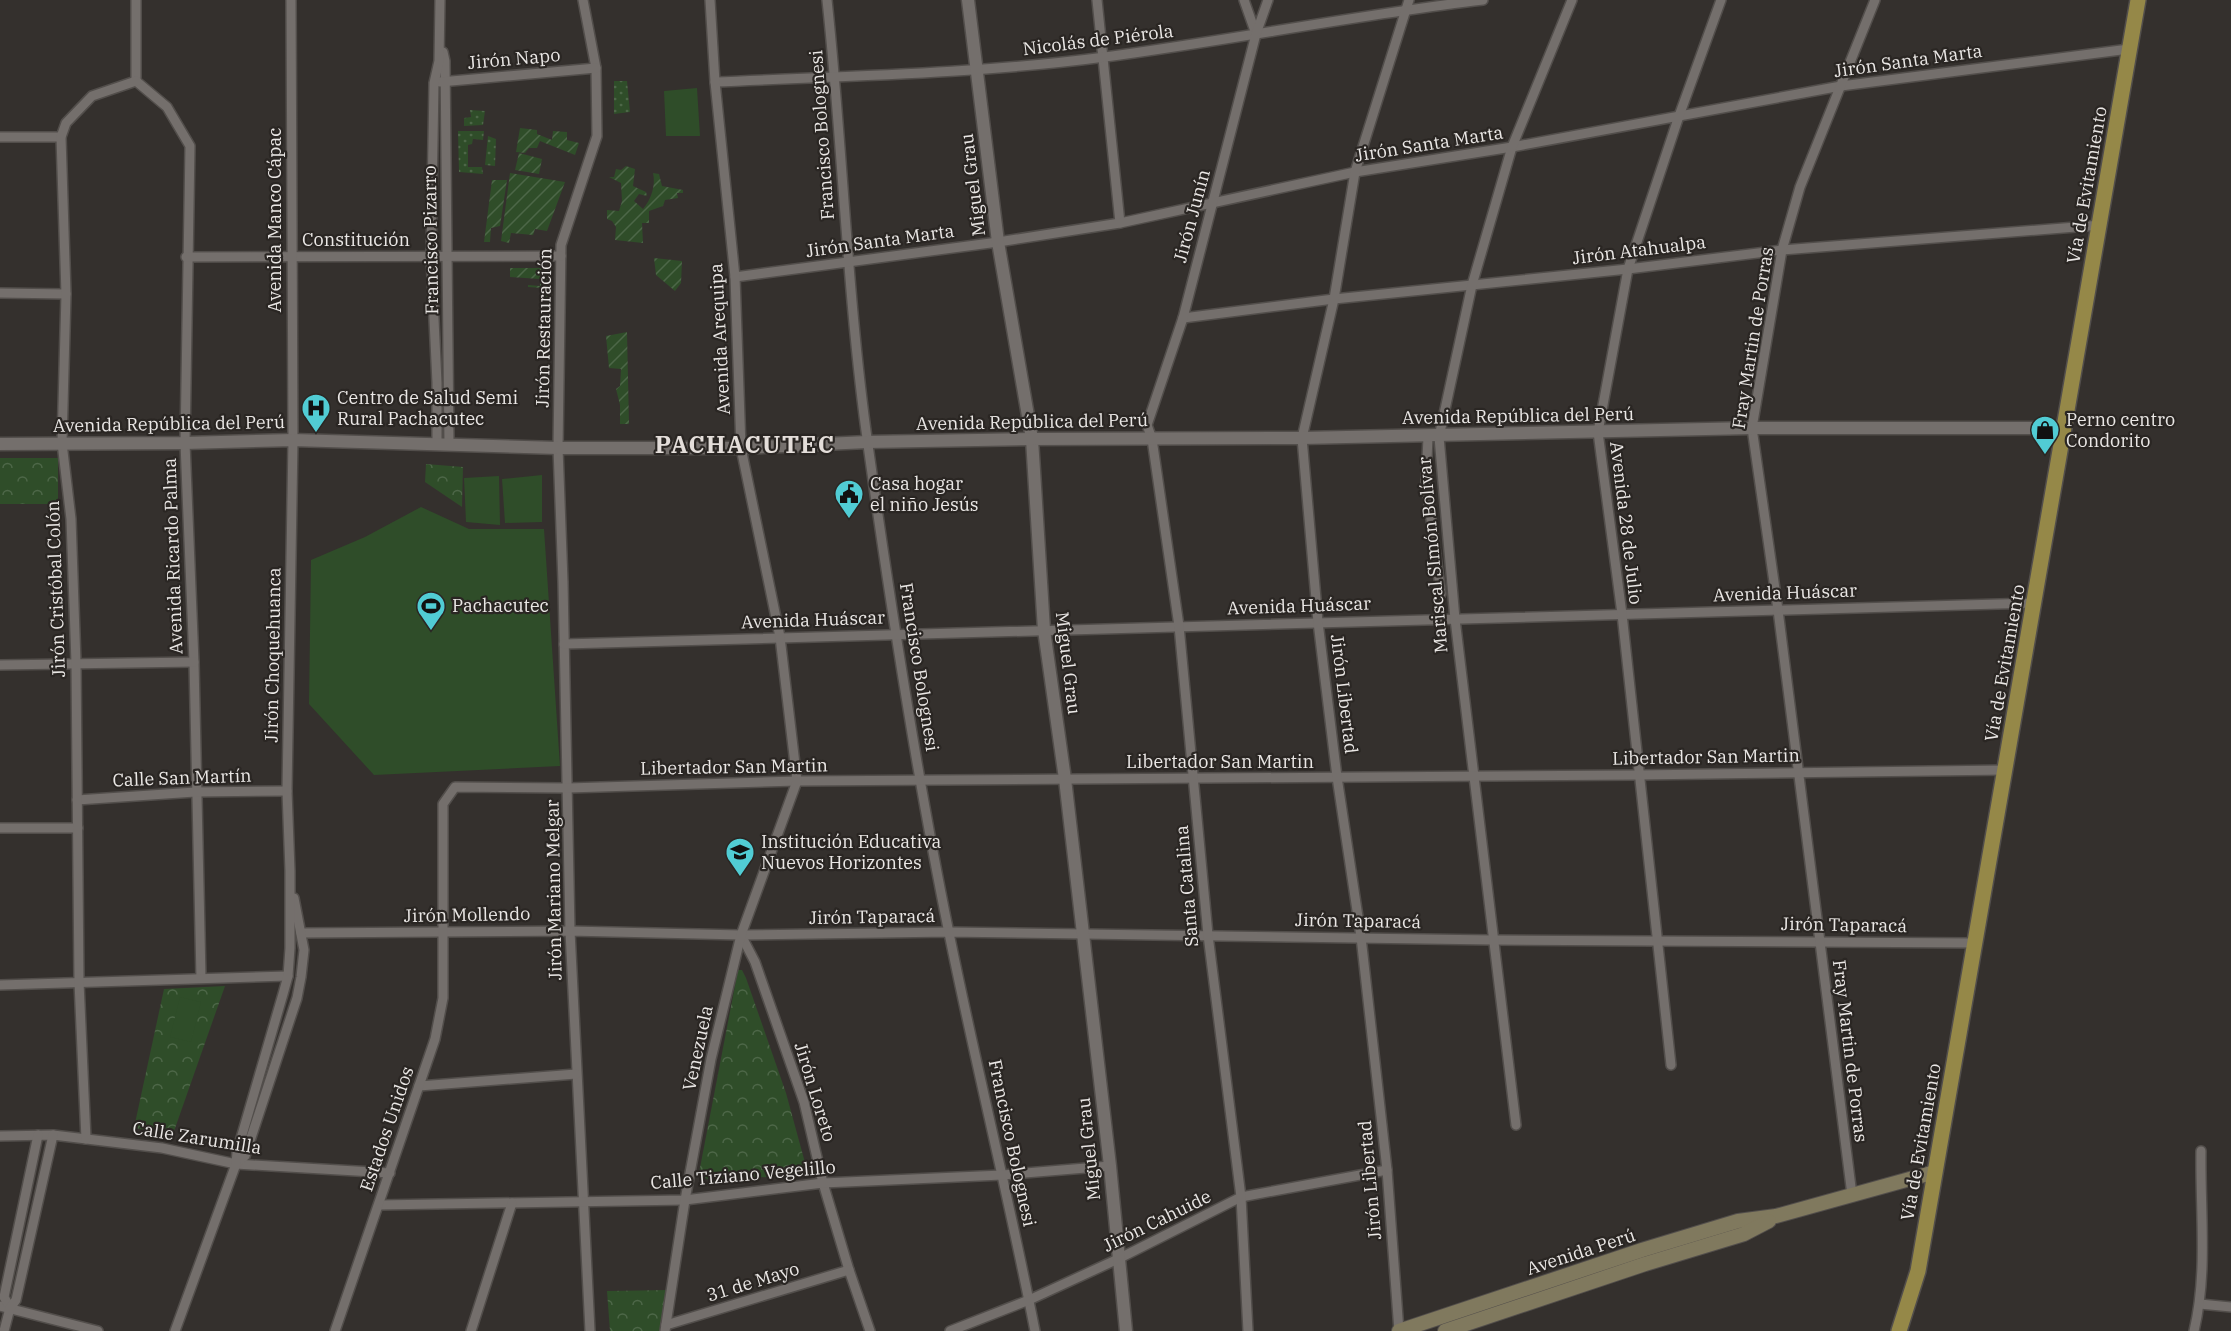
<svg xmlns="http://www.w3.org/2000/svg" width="2231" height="1331" viewBox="0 0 2231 1331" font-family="'IBM Plex Serif',serif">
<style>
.grass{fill:url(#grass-dots)}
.park{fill:url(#park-crowns)}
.garden{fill:url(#garden-furrows)}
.pitch{fill:#2f4d29}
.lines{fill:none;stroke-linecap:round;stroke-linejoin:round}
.minor-casing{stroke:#524e4b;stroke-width:12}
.tertiary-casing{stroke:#524e4b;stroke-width:15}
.secondary-casing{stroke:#524e4b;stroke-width:16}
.trunk-casing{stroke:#524e4b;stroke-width:18}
.minor{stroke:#746f6c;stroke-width:9}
.tertiary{stroke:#746f6c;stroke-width:12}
.secondary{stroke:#80795e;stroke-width:14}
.trunk{stroke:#958848;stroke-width:15}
.labels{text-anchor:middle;stroke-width:4.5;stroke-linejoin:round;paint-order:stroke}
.street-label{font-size:18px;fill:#eae7e5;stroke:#2a2623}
.poi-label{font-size:18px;fill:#eae7e5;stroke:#2a2623;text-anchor:start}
.district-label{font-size:24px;font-weight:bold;letter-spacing:1.5px;fill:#e4deda;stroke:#2a2623}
</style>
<defs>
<pattern id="grass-dots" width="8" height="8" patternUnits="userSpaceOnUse" patternTransform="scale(1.5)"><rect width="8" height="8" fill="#2f4d29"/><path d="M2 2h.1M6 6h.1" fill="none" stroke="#4d6748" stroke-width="1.8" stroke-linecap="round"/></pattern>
<pattern id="park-crowns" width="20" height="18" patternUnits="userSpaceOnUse" patternTransform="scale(1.5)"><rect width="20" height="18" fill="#2f4d29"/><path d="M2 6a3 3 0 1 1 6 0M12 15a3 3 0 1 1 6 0" fill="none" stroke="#4d6748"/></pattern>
<pattern id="garden-furrows" width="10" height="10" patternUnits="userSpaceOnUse" patternTransform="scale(1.5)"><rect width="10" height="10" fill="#2f4d29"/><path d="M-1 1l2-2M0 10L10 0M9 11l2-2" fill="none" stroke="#4d6748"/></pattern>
</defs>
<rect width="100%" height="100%" fill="#34302d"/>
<!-- grass -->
<g class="grass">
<path d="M614,81H627L630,112L614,114Z"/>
<path d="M470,110L485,111L483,125L464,126V118L471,117Z"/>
<path d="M458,131H484L483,140L473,139L472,144L468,145V167H482L483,174L459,172Z"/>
<path d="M488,136L496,139L495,166L485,165Z"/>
</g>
<!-- park -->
<g class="park">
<rect x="0" y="458" width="58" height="46"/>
<path d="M426,464L463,467L462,507L425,482Z"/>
<path d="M738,970H742L746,978L786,1093L807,1170L797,1176L707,1179L699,1173Z"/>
<path d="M225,986L173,1134L134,1128L164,989Z"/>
<path d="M668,1290L661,1331H610L607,1291Z"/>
</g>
<!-- garden -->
<g class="garden">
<path d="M520,128L537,130V134L552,140L553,131L567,132V140L579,143L575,155L540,141L537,148H529L525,153L516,152Z"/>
<path d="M519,153L542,159L539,174L515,170Z"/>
<path d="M626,166L635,169L633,186L646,192L647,196L639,194L634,201L643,209C651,200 656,185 653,173L659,174L662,186L683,190V193H677L678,198L665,200L663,206L649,211V223H642L643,243L615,240L616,227L612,221L607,219V210L619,211L622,201L621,183L609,177H614L616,169L621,170Z"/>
<path d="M510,173L565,182L547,231L535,229L533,235L511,233L509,243L501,241Z"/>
<path d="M492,180H507L500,226L491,228L490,242H484Z"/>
<path d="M654,258L682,261L681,283L675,291L656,275Z"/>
<path d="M510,268H547V300L544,299L543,288L528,287V285L540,286V279L510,277Z"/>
<path d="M627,332L629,424H620V405L616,389L620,386L621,369L609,368L606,336Z"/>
</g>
<!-- pitch -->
<g class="pitch">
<path d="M697,88L700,136H666L664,91Z"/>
<path d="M542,475V522L505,523L502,479Z"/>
<path d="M499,476L500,525L466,522L464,478Z"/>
<path d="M421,507L469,529H544L560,766L374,775L309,704L311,560L365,537Z"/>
<path d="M180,997L201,1002L191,1042L170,1037Z"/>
</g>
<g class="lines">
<!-- minor casing -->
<g class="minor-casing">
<g id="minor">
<path d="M136,0V81"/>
<path d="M583,0L596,68L597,136L561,245L558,448L563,582L570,931L590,1331"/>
<path d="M827,0C843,148 847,298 868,445C891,609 916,772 949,933C976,1066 1009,1198 1035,1331"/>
<path d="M1097,0L1120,223"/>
<path d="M1244,0L1256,34"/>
<path d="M443,52L445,61L449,445"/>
<path d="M136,81L167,107L190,146L185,443L194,662L201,978"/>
<path d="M440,82L596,68"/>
<path d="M715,82C845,76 976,74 1105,57C1232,40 1356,15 1483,0"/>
<path d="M0,137H61"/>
<path d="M186,257L561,256"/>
<path d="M735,277L998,242L1120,223L1355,172L1512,147L1841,86L2129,49"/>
<path d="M0,293L66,294"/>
<path d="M1183,318L1334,299L1628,269L1782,250L2101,225"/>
<path d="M1428,437L1426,481L1441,594"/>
<path d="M437,445V383L431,256L434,83L439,61L440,0"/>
<path d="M564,644L2035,603"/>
<path d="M0,665L194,662"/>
<path d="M77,800L195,792L287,791"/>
<path d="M0,828H78"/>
<path d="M301,933L570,931L741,935L949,932L1493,940L1975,943"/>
<path d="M741,935L755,962L804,1102L823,1183L849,1270L870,1331"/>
<path d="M0,985L288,976"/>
<path d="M1671,1065L1622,614L1598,432L1628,269L1679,116L1721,0"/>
<path d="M419,1086L576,1074"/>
<path d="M1516,1125L1455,619L1439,437L1472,285L1512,147L1572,0"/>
<path d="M0,1136L53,1135L162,1148L236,1164L390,1173"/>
<path d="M86,1139L79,982L76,663L71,519L62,443L66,294L61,137L66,123L92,96L136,81"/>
<path d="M236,1164L245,1156L297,998L301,977L304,950L294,898"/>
<path d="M1852,1195L1778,610L1752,428L1782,250L1800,187L1875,0"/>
<path d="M379,1205L685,1200L823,1183L1002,1175L1110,1166"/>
<path d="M2200,1304L2231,1307"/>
<path d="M0,1306L98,1331"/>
<path d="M10,1308L4,1297L38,1135"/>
<path d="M666,1325L849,1270"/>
<path d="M4,1331L10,1308L16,1300L53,1135"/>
<path d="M175,1331L236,1164L237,1152L283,994L288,976L290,948V871L287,791L293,440L291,0"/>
<path d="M335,1331L435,1039L443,998V804L455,787L568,788L797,781L1639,775L2006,770"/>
<path d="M471,1331L512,1203"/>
<path d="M665,1331L685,1200L711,1059L741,935L797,781L780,637L741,448L735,277L715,82L710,0"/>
<path d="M950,1331L1029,1300L1118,1259L1241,1197L1387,1170"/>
<path d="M1248,1331L1241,1197L1208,935L1179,626L1152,439L1147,425L1183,318L1256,34L1268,0"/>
<path d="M1399,1331L1387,1170L1361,937L1337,777L1318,622L1302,438L1334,299L1355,172L1409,0"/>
<path d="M2194,1331C2208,1272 2200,1211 2201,1151"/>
</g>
</g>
<!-- tertiary casing -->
<g class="tertiary-casing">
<g id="tertiary">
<path d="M968,0L998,242L1032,439L1044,630L1065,779L1110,1166L1126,1331"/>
<path d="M0,444L185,443L293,440L558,448H741L867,442L1032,439L1302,438L1752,428H2065"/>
</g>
</g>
<!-- secondary casing -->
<g class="secondary-casing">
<g id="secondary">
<path d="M1399,1331L1642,1250L1738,1221L1776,1216L1935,1172"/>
<path d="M1445,1331L1645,1264L1744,1234L1769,1221"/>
</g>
</g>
<!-- trunk casing -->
<g class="trunk-casing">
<path id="trunk" d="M1899,1331L1918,1271L2138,0"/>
</g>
<!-- minor -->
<use href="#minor" class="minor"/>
<!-- tertiary -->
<use href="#tertiary" class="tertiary"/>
<!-- secondary -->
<use href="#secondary" class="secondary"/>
<!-- trunk -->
<use href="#trunk" class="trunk"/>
</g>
<!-- icons -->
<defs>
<g id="hospital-pin" transform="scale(1.5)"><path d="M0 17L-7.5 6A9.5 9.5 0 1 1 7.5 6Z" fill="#51ccd4" stroke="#2a2623"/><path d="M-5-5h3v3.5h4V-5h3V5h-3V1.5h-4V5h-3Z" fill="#111"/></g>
<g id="shop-pin" transform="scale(1.5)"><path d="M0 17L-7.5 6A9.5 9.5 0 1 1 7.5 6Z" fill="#51ccd4" stroke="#2a2623"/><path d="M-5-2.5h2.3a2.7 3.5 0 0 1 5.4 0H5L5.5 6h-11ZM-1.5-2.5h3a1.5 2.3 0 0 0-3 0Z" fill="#111"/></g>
<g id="civic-pin" transform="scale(1.5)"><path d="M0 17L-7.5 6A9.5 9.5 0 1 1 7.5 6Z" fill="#51ccd4" stroke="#2a2623"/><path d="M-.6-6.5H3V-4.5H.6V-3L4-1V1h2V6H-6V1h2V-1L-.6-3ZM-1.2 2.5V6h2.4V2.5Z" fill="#111"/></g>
<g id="stadium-pin" transform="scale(1.5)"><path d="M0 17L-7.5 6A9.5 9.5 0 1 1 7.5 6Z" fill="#51ccd4" stroke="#2a2623"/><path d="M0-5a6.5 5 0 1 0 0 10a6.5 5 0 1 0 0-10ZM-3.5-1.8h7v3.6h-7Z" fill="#111"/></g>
<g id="school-pin" transform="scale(1.5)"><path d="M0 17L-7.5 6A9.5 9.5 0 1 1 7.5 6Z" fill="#51ccd4" stroke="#2a2623"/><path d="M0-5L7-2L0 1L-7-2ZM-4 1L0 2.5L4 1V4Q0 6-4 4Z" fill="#111"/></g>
</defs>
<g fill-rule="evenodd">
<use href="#hospital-pin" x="316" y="408"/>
<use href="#shop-pin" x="2045" y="430"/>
<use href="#civic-pin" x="849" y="494"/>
<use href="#stadium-pin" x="431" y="606"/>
<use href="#school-pin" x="740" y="852"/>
</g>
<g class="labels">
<!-- street labels -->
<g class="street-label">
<text transform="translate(1098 40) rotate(-7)" y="6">Nicolás de Piérola</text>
<text transform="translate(514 59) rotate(-5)" y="6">Jirón Napo</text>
<text transform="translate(1908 61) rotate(-8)" y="6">Jirón Santa Marta</text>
<text transform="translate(822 135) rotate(-94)" y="6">Francisco Bolognesi</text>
<text transform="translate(1429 144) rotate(-9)" y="6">Jirón Santa Marta</text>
<text transform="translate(973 185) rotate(-97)" y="6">Miguel Grau</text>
<text transform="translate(2087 185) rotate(-80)" y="6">Vía de Evitamiento</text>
<text transform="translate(1192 216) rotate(-75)" y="6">Jirón Junín</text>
<text transform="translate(275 220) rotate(-90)" y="6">Avenida Manco Cápac</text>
<text x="356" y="246">Constitución</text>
<text transform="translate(431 240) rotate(-91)" y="6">Francisco Pizarro</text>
<text transform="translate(880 241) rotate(-8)" y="6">Jirón Santa Marta</text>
<text transform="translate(1639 250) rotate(-7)" y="6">Jirón Atahualpa</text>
<text transform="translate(544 328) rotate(-89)" y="6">Jirón Restauración</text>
<text transform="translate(1753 338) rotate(-81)" y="6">Fray Martin de Porras</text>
<text transform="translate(720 339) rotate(-93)" y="6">Avenida Arequipa</text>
<text transform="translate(1518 416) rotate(-1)" y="6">Avenida República del Perú</text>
<text transform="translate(1032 422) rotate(-1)" y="6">Avenida República del Perú</text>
<text transform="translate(169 424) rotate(-1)" y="6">Avenida República del Perú</text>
<text transform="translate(1626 523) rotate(83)" y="6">Avenida 28 de Julio</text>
<text transform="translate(1433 555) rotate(-95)" y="6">Mariscal SImón Bolívar</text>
<text transform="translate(173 556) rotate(-92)" y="6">Avenida Ricardo Palma</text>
<text transform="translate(56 589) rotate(-92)" y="6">Jirón Cristóbal Colón</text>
<text transform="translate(1785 593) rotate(-2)" y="6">Avenida Huáscar</text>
<text transform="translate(1299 606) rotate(-2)" y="6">Avenida Huáscar</text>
<text transform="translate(813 620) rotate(-2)" y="6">Avenida Huáscar</text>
<text transform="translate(273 655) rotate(-89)" y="6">Jirón Choquehuanca</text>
<text transform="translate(1068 663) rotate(83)" y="6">Miguel Grau</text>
<text transform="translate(2005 663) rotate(-80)" y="6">Vía de Evitamiento</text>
<text transform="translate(919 667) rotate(81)" y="6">Francisco Bolognesi</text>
<text transform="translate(1344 694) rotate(83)" y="6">Jirón Libertad</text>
<text transform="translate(1706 757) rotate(-1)" y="6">Libertador San Martin</text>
<text x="1220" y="768">Libertador San Martin</text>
<text transform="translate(734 767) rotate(-1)" y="6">Libertador San Martin</text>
<text transform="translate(182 778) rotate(-2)" y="6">Calle San Martín</text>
<text transform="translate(1187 886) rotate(-95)" y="6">Santa Catalina</text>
<text transform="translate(554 890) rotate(-91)" y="6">Jirón Mariano Melgar</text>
<text transform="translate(467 915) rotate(-1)" y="6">Jirón Mollendo</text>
<text transform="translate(872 917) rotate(-1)" y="6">Jirón Taparacá</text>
<text transform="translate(1358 921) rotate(1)" y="6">Jirón Taparacá</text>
<text transform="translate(1844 925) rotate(1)" y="6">Jirón Taparacá</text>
<text transform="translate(698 1048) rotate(-78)" y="6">Venezuela</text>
<text transform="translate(1850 1051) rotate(83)" y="6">Fray Martin de Porras</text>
<text transform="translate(815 1092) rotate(73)" y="6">Jirón Loreto</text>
<text transform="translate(387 1129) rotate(-71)" y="6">Estados Unidos</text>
<text transform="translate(197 1138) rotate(9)" y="6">Calle Zarumilla</text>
<text transform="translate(1921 1142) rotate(-80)" y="6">Vía de Evitamiento</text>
<text transform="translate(1012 1143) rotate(78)" y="6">Francisco Bolognesi</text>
<text transform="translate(1089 1149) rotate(-96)" y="6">Miguel Grau</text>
<text transform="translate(743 1175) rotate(-5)" y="6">Calle Tiziano Vegelillo</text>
<text transform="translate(1370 1180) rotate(-95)" y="6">Jirón Libertad</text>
<text transform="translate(1157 1221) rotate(-26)" y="6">Jirón Cahuide</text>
<text transform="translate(1581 1252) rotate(-18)" y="6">Avenida Perú</text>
<text transform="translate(753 1282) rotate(-17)" y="6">31 de Mayo</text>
</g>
<!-- poi labels -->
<g class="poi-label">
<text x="337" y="404">Centro de Salud Semi<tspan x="337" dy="21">Rural Pachacutec</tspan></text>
<text x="2066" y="426">Perno centro<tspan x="2066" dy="21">Condorito</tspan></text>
<text x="870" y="490">Casa hogar<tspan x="870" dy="21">el niño Jesús</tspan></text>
<text x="452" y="612">Pachacutec</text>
<text x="761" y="848">Institución Educativa<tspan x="761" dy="21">Nuevos Horizontes</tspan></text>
</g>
<!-- district labels -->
<g class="district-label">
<text x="745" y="453">PACHACUTEC</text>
</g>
</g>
</svg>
